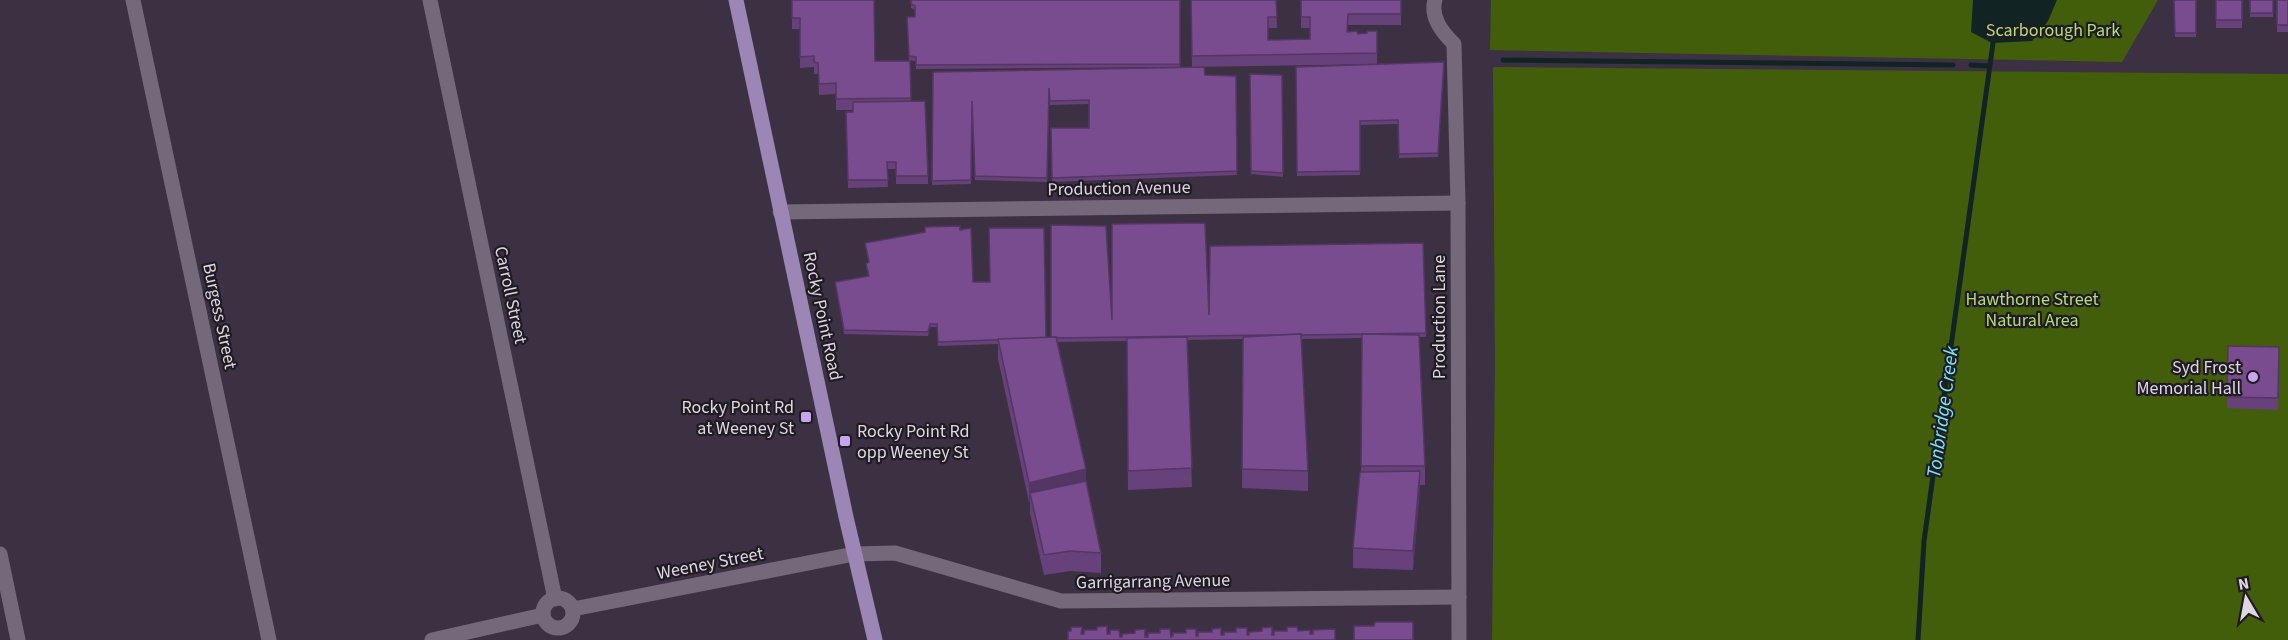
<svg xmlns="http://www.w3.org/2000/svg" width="2288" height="640" viewBox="0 0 2288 640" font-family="'Source Sans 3',sans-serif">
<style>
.green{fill:#425e0a}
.water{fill:#122324}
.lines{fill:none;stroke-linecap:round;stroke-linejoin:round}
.stream{stroke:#122324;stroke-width:5}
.minor{stroke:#74687b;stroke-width:15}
.major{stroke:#9c86b6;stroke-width:15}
.wall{fill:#67417a}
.shaded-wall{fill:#543563}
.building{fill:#784c8e;stroke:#543563;stroke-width:1.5}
.poi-dot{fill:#c7a6ef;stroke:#201b23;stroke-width:2}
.labels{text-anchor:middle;stroke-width:4.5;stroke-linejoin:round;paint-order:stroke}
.park-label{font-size:18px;fill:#b2dd74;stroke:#201b23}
.street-label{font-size:18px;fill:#ded7e2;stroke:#201b23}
.poi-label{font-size:18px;fill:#ded7e2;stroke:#201b23;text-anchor:end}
.water-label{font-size:20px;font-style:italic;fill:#6debf8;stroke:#201b23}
</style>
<rect width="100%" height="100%" fill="#3c3142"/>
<!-- green -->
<g class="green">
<path d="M1491,0H2158L2122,62L1490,50Z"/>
<path d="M1493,67L2288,74V640H1492L1495,367Z"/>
</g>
<!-- water -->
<path class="water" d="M1973,0H2057L2048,21L2032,41L1992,43L1971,32Z"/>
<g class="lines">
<!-- stream -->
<g class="stream">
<path d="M1503,60L1953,65"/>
<path d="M1971,65L1989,66"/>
<path d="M1918,640L1924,541L1994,36"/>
</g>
<!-- minor -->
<g class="minor">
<path d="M133,0L269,640"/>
<path d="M430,0L555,599"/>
<path d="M1435,0C1430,17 1442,32 1454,44L1458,203L1459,640"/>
<path d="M780,212L1458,203"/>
<path d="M0,554L18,640"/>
<circle cx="558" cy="613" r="15"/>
<path d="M573,609L854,554L895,553L1061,601L1459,597"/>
<path d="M432,640L543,615"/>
</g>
<!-- major -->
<path class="major" d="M736,0L846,517L875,640"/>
</g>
<!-- wall -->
<g class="wall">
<path d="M792,0L875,61H910L911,102L928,176V184H896V169H887L888,187L848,188L846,112H853V110H836V94L819,95L818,74H814V67L800,68V29H792Z"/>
<path d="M911,0H1180V67L916,69V61L909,60L907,17H915V10L911,8Z"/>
<path d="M1191,0H1276L1277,28H1268V40L1310,39V28H1301V0H1401V25H1348V32L1358,34L1367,33L1377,31V64L1192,67Z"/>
<path d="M2174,0H2196V37H2175Z"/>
<rect x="2216" y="0" width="26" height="28"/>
<rect x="2250" y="0" width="23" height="17"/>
<rect x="2277" y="0" width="11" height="32"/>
<path d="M1444,62L1438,157L1399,158L1398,124L1360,125V175L1297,176L1296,67Z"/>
<path d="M933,72L1236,76L1237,175L1052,182L1051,128H1089V104L1050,105L1049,91L1047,182L975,180L972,105L971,184L932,185Z"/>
<path d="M1250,74L1282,75L1283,177L1251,174Z"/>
<path d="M960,229L973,282L1046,338L1051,337L1112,320L1209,315L1423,243L1426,337H1419L1425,466V485H1420L1413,570L1353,568V548L1361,472L1362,338L1301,339L1308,471V491L1242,488L1243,339L1187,340L1192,487L1128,490L1127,341L1057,342L1101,553V573L1070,571L1044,575L1030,513V502H1029L998,359V344L938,346L937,327H930L928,336L844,334L835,282L868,276L866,267V264L869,262L865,243Z"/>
<path d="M2228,346L2279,347L2278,410L2227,408Z"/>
</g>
<!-- shaded-wall -->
<g class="shaded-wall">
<path d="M1086,469V489L1030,493V502H1029V483Z"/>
<path d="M1420,471V491L1413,570V551Z"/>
</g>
<!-- building -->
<g class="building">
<path d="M792,0H874L875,61H910L911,98L836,99V83L819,84L818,63L814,62V56L800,57V18H792Z"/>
<path d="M911,0H1180V64L916,65V57L909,56L907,17H915V6L911,4Z"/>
<path d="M1191,0H1276L1277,17H1268V40L1310,39V17H1301V0H1401V14H1348L1347,32L1357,31L1358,34L1367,33V31H1377V53L1192,56Z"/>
<path d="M2174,0H2196V33H2175Z"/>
<rect x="2216" y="0" width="26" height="20"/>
<rect x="2250" y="0" width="23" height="13"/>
<rect x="2277" y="0" width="11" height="25"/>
<path d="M1444,62L1438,153L1399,154L1398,120L1360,121V171L1297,172L1296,67Z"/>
<path d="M1204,67L1205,75L1236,76L1237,171L1052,178L1051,128H1089V100L1050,101L1049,88L1047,178L975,176L972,101L971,180L932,181L933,72Z"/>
<path d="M1250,74L1282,75L1283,173L1251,171Z"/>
<path d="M925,101L928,176H896V162H887L888,180H848L846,112H853V102Z"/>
<path d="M1205,223L1209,315L1210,246L1423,243L1426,333L1301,335V334L1274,335L1056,338V337H1051V225L1106,226L1112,320V224Z"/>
<path d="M960,226V230L971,228L973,282H990L989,228H1044L1046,338L938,342L937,324H930L928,332L844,330L835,282L869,276L866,264L869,262L865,243L925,232V227Z"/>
<path d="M1301,334L1308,471L1242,469L1243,337Z"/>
<path d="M1362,334L1419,335L1425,466H1361Z"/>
<path d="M1056,337L1086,469L1029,483L998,339Z"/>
<path d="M1187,337L1192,468L1128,471L1127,338Z"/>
<path d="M2228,346L2279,347L2278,398L2227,397Z"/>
<path d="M1420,471L1413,551L1353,548L1360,472Z"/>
<path d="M1086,481L1101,553L1070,551L1044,555L1030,493Z"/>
<path d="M1375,622H1413V640H1354V626H1374Z"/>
<path d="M1107,626V634H1110V630H1119L1120,637H1122V634L1135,633V630L1145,629V637H1148V633H1160V629H1170L1171,637L1173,636V633H1186V629H1196V636H1198V632H1212V629L1221,628V635H1224V632H1236V628H1247V635H1249V632L1262,631V628L1272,627V635H1274V631H1287V627H1297L1298,631L1310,630V634H1313V630L1335,629V640H1068V631H1071V627H1082L1081,634H1084V630H1097V627Z"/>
</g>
<!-- markers -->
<g class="poi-dot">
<circle cx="2253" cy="377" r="6"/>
<rect x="800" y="411" width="12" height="12" rx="3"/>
<rect x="839" y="435" width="12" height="12" rx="3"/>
</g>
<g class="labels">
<!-- park labels -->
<g class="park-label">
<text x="2053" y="36">Scarborough Park</text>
<text x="2032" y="305">Hawthorne Street<tspan x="2032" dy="21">Natural Area</tspan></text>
</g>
<!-- street labels -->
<g class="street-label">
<text transform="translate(1119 188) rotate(-1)" y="6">Production Avenue</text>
<text transform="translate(511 295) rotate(78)" y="6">Carroll Street</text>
<text transform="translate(220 316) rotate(78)" y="6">Burgess Street</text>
<text transform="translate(823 316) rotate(78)" y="6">Rocky Point Road</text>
<text transform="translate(1439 317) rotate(-90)" y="6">Production Lane</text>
<text transform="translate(710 563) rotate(-11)" y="6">Weeney Street</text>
<text transform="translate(1153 581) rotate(-1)" y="6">Garrigarrang Avenue</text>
</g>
<!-- poi labels -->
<g class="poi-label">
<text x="2241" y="373">Syd Frost<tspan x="2241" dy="21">Memorial Hall</tspan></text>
<text x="794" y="413">Rocky Point Rd<tspan x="794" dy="21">at Weeney St</tspan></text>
<text x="857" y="437" text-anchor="start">Rocky Point Rd<tspan x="857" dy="21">opp Weeney St</tspan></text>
</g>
<!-- water labels -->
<g class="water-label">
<text transform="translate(1942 412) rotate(-82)" y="7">Tonbridge Creek</text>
</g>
</g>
<!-- north arrow -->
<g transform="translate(2246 598) rotate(350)" stroke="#201b23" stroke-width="4.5" paint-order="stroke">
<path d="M0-4.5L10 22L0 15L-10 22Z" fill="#ded7e2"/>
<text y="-9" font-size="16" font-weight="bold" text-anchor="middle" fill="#ded7e2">N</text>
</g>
</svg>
